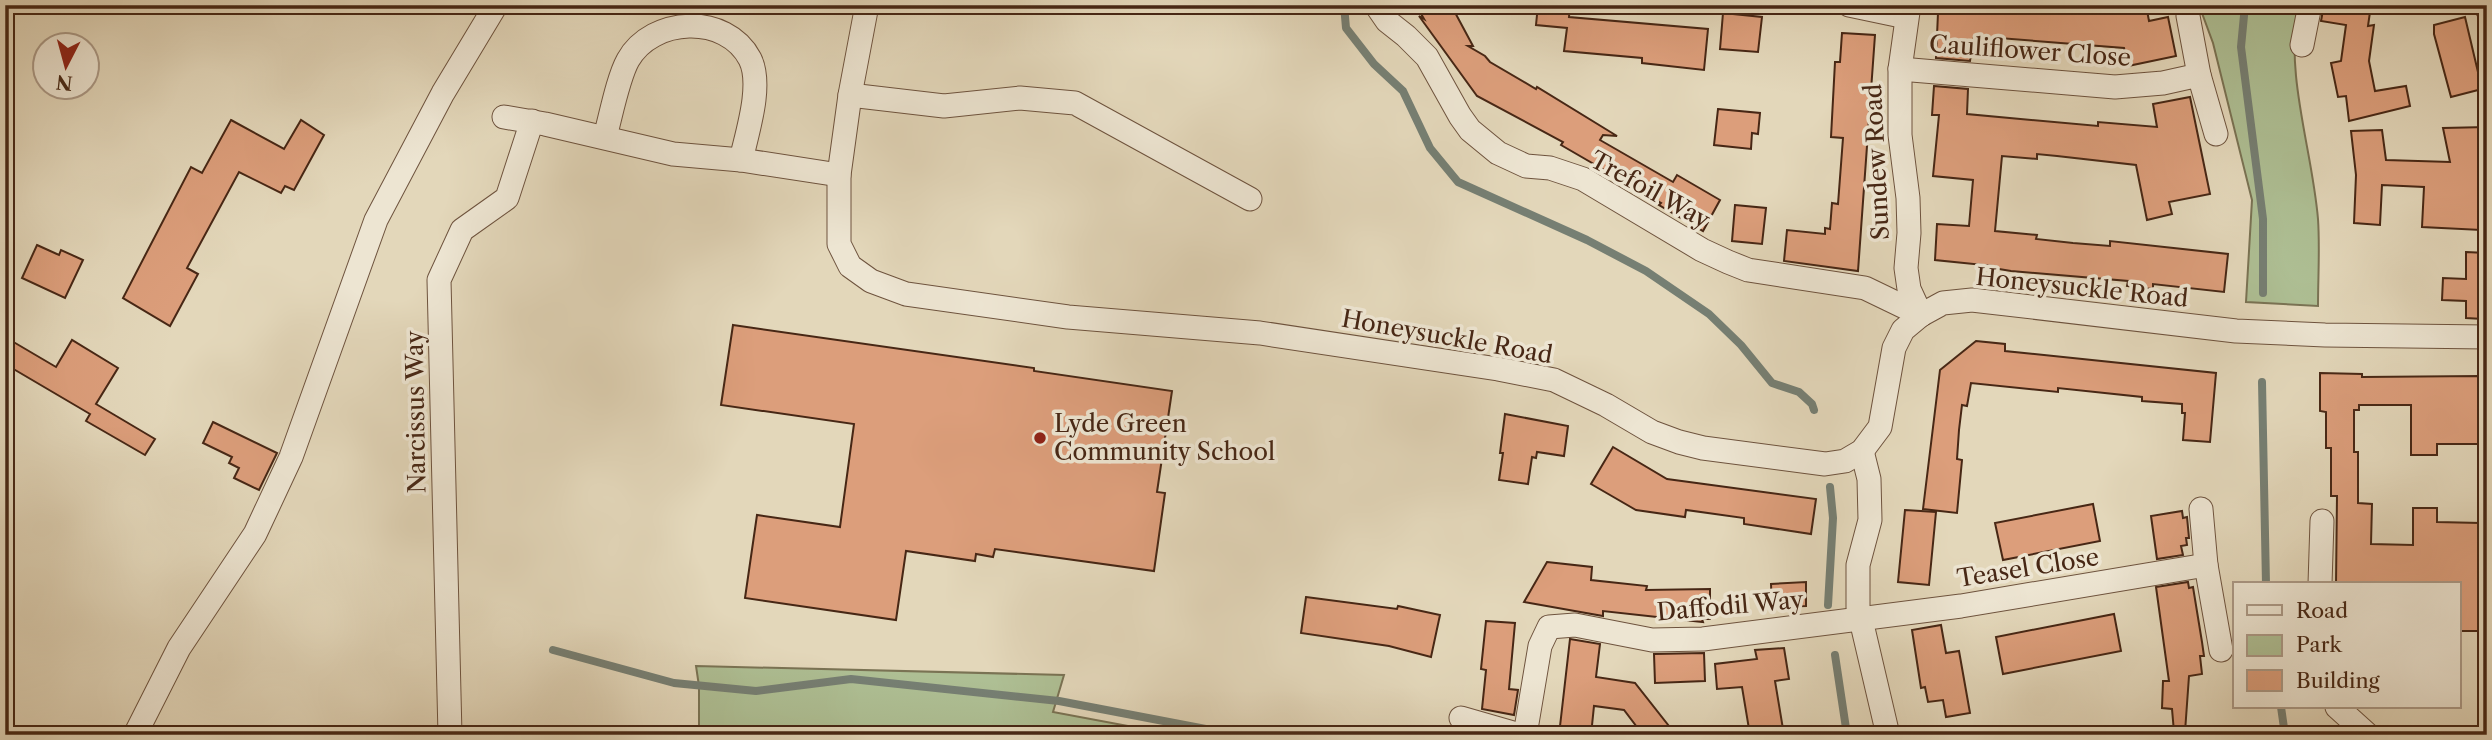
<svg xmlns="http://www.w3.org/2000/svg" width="2492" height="740" viewBox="0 0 2492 740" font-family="'Libre Caslon Text',serif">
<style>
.green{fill:#aebf94;stroke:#7a7354;stroke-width:2}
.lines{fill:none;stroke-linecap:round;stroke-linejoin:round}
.stream{stroke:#767f73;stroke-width:8}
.building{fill:#dc9e7b;stroke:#472715;stroke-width:2}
.minor-casing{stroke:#6e533e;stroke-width:25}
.minor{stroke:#ede5d2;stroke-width:23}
.poi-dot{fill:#8f2418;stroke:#ede5d2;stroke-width:2.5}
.labels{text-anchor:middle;stroke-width:7;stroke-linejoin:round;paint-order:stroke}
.street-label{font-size:24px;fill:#472715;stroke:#ede5d2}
.poi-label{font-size:24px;fill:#472715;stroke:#ede5d2;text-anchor:start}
</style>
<rect width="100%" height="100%" fill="#e3d7ba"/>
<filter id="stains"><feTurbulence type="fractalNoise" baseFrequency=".00286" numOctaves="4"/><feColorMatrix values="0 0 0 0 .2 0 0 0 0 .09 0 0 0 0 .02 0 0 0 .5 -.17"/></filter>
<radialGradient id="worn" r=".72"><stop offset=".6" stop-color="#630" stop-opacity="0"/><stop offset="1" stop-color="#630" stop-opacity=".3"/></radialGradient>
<!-- green -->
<g class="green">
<path d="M2199,5H2298C2285,77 2312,148 2318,219C2320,248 2318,277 2318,306L2246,302L2252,200L2213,43Z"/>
<path d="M696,666L1064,675L1053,712L1176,735H699V686Z"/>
</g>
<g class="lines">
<!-- stream -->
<g class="stream">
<path d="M1344,5L1346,28L1374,64L1403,91L1430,148L1458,182L1587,240L1646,271L1709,314L1741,345L1772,383L1799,392L1812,404L1814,410"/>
<path d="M2245,5L2241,47L2263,219V293"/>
<path d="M2262,382L2266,584"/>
<path d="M1828,605L1833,518L1830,487"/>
<path d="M553,650L674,683L756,691L851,679L1059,701L1237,735"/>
<path d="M1835,655L1847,735"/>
<path d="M2281,707L2285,735"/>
</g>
</g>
<!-- building -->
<g class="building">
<path d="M1433,5H1451L1473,46H1468L1485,56L1490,62L1536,89L1537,87L1617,136L1603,135L1600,140L1673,182L1677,175L1720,200L1703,231L1659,205L1661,203L1561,145L1563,142L1477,96L1419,16L1424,19L1420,12Z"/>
<path d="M1538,5H1570L1569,17L1708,29L1704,70L1642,63V58L1564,51L1567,28L1536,25Z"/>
<path d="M1960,5H2038L2119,10L2118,5H2146L2149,21L2168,17L2176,56L2128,66L2124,48L1974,36L1970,61L1936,58L1938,13L1959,14Z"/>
<path d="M2324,5H2371L2368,26L2374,25L2369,61L2375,91L2406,86L2410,106L2349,121L2346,96L2338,97L2331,63L2341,61L2346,25L2321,21Z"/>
<path d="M1723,13L1762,17L1758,52L1720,49Z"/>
<path d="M2465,17L2482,89L2451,97L2434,34V25Z"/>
<path d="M1842,33L1875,35L1858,271L1784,261L1787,230L1825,234V228L1830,229L1832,203L1838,204L1843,138L1831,137L1835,62H1840Z"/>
<path d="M1934,86L1968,89L1967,114L2098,126V122L2157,127L2153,104L2190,97L2210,194L2169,202L2172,214L2147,220L2136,165L2057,156L2037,154V159L2002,156L1995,231L2037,235L2036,239L2073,243L2110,246V241L2228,254L2224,292L2153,284V289L2140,288L2127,286L2128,281L2011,271L1993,268L1994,266L1935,260L1937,224L1969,226L1973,180L1933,176L1939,115H1932Z"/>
<path d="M1718,109L1760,113L1758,134L1752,133L1751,149L1714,145Z"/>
<path d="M231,120L284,149L301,120L324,135L294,190L285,186L281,193L239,172L187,268L198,274L170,326L123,298L191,167L202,173Z"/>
<path d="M2487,127V205H2481V230L2422,227L2424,187L2382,185L2380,225L2354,223L2356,175L2351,131L2382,130L2386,160L2450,162L2443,128Z"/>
<path d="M1735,205L1766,208L1762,244L1732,241Z"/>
<path d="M37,245L59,255L61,250L83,260L65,298L22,278Z"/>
<path d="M2466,252L2486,253L2483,319L2466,318V301L2442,300L2443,278L2466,279Z"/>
<path d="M733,325L1034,368V371L1172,391L1157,492L1165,493L1154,571L995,549L993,557L976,554L975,561L906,551L896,620L745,598L757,515L840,527L854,424L721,405Z"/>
<path d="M5,337L56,367L72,340L118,368L96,404L155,439L145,455L86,421L90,414L5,364Z"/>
<path d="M1976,341L2005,344V351L2216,373L2210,442L2183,440L2185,413H2182V404L2142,401V397L2058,388V392L1971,383L1967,406L1962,405L1959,430L1957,459L1962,460L1957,513L1923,509L1940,370Z"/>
<path d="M2320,373L2362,374V377L2479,376L2478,444H2437V455H2411V405H2359V410H2354V452H2358V503L2372,504L2371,544L2413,545V508H2437V522L2480,523L2478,631H2459V584H2336L2337,496H2331V448H2326V412L2320,411Z"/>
<path d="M1505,414L1568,426L1564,456L1537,452L1536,458L1532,457L1528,484L1499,480L1503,453H1500Z"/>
<path d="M213,422L277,453L259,490L234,478L239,468L229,463L232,457L203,443Z"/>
<path d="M1613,447L1667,479L1816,499L1811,534L1744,524V518L1686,510L1685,517L1636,510L1591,484Z"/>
<path d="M2093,504L2100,541L2003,560L1995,523Z"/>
<path d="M1905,510L1936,512L1929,585L1898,582Z"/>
<path d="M2182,511L2183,518L2187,517L2189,538H2186L2187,545L2181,546L2183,555L2157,559L2151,516Z"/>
<path d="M1547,562L1592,567L1591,580L1647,586L1646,590L1710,589V619H1702L1703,622L1603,611V616L1524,602Z"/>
<path d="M1806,582V606L1772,607L1771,584Z"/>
<path d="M2188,582L2189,588L2193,587L2202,642L2204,656H2200L2202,674L2189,676L2185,732H2174L2172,709L2162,708L2163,681H2169L2156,587Z"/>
<path d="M1306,597L1397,609L1398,606L1440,615L1431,657L1389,646L1301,633Z"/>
<path d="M2114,614L2121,651L2003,674L1996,637Z"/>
<path d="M1486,621L1515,623L1509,689L1518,690L1514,715L1482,709L1486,670L1481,669Z"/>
<path d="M1941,625L1946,653L1959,651L1970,713L1946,717L1943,700L1928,702L1925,687L1921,688L1912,630Z"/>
<path d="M1570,639L1600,644L1596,677L1635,683L1676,735H1643L1624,710L1594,706L1591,735H1559Z"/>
<path d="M1784,648L1789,679L1775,681L1784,735H1750L1742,687L1717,689L1715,664L1757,659L1755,650Z"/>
<path d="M1704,653L1705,681L1655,683L1654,654Z"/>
</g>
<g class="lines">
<!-- minor casing -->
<g class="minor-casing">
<g id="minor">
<path d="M867,5L850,95L839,175V244L850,266L871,281L906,294L1068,317L1260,333L1498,369L1554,380L1606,405L1652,432L1679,442L1703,448L1825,464L1845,461L1862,451L1880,427L1894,348L1903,330L1921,315L1943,303L1972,300L2236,331L2325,335L2487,337"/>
<path d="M1376,5L1387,21L1406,36L1427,57L1460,116L1470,130L1498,153L1526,166L1550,168L1583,179L1702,250L1728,262L1748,270L1865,288L1921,315"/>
<path d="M1849,5L1906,17"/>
<path d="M1909,5L1900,69V135L1908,198L1909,233L1906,268L1909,289L1921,315"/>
<path d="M2486,5L2487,9"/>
<path d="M2188,16L2199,75L2216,134"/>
<path d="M2302,45L2310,5"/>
<path d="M1900,69L2115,87L2163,83L2199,75"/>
<path d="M850,95L944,106L1020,98L1075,103L1250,199"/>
<path d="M504,117L545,124L673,154L741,160L839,175"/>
<path d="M605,137C611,115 618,78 628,60C652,17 726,13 750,59C763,85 747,133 741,160"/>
<path d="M1862,451L1869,479L1870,520L1858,565V607L1888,735"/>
<path d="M2201,509L2206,565L2221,650"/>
<path d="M2320,584L2322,521"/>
<path d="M2337,707L2368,735"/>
<path d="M1461,718L1520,735"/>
<path d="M135,735L179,648L255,534L291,457L376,220L443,93L496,5"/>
<path d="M450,735L439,280L462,230L507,198L532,121"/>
<path d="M1525,735L1540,646L1549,627L1575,625L1652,640L1703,639L1961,606L2206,565"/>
</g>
</g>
<!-- minor -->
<use href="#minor" class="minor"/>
</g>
<!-- markers -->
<circle class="poi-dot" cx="1040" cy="438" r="7"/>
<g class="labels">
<!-- street labels -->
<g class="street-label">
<text transform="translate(2030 51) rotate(4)" y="8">Cauliflower Close</text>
<text transform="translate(1877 162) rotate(-93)" y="8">Sundew Road</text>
<text transform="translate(1650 190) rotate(29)" y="8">Trefoil Way</text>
<text transform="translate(2082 288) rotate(6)" y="8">Honeysuckle Road</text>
<text transform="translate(1447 337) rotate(10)" y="8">Honeysuckle Road</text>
<text transform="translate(416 412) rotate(-91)" y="8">Narcissus Way</text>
<text transform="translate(2028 568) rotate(-9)" y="8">Teasel Close</text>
<text transform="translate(1730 606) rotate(-5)" y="8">Daffodil Way</text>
</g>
<!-- poi labels -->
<g class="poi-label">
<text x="1054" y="432">Lyde Green<tspan x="1054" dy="28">Community School</tspan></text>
</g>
</g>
<!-- margin -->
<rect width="2492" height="740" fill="none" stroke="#e3d7ba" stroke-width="28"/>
<rect x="7" y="7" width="2478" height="726" fill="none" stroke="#472715" stroke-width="3.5"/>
<rect x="14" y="14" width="2464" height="712" fill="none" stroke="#472715" stroke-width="2"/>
<!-- legend -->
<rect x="2233" y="582" width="228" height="126" fill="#ede5d2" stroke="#ab9986" stroke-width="2"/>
<rect x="2247" y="605" width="35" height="10" fill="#ede5d2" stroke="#ab9986" stroke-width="2"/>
<text x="2296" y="618" font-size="21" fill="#472715">Road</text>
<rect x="2247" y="635" width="35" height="21" fill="#aebf94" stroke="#ab9986" stroke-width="2"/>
<text x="2296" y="652" font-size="21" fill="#472715">Park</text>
<rect x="2247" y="670" width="35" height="21" fill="#dc9e7b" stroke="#ab9986" stroke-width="2"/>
<text x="2296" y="688" font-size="21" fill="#472715">Building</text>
<!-- north arrow -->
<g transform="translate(66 66) rotate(186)"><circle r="33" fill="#ede5d2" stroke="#ab9986" stroke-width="2"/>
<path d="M0-5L12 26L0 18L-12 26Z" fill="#8f2418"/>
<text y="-10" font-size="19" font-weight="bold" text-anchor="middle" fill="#472715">N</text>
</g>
<rect width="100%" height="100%" filter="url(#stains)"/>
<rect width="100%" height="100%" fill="url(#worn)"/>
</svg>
